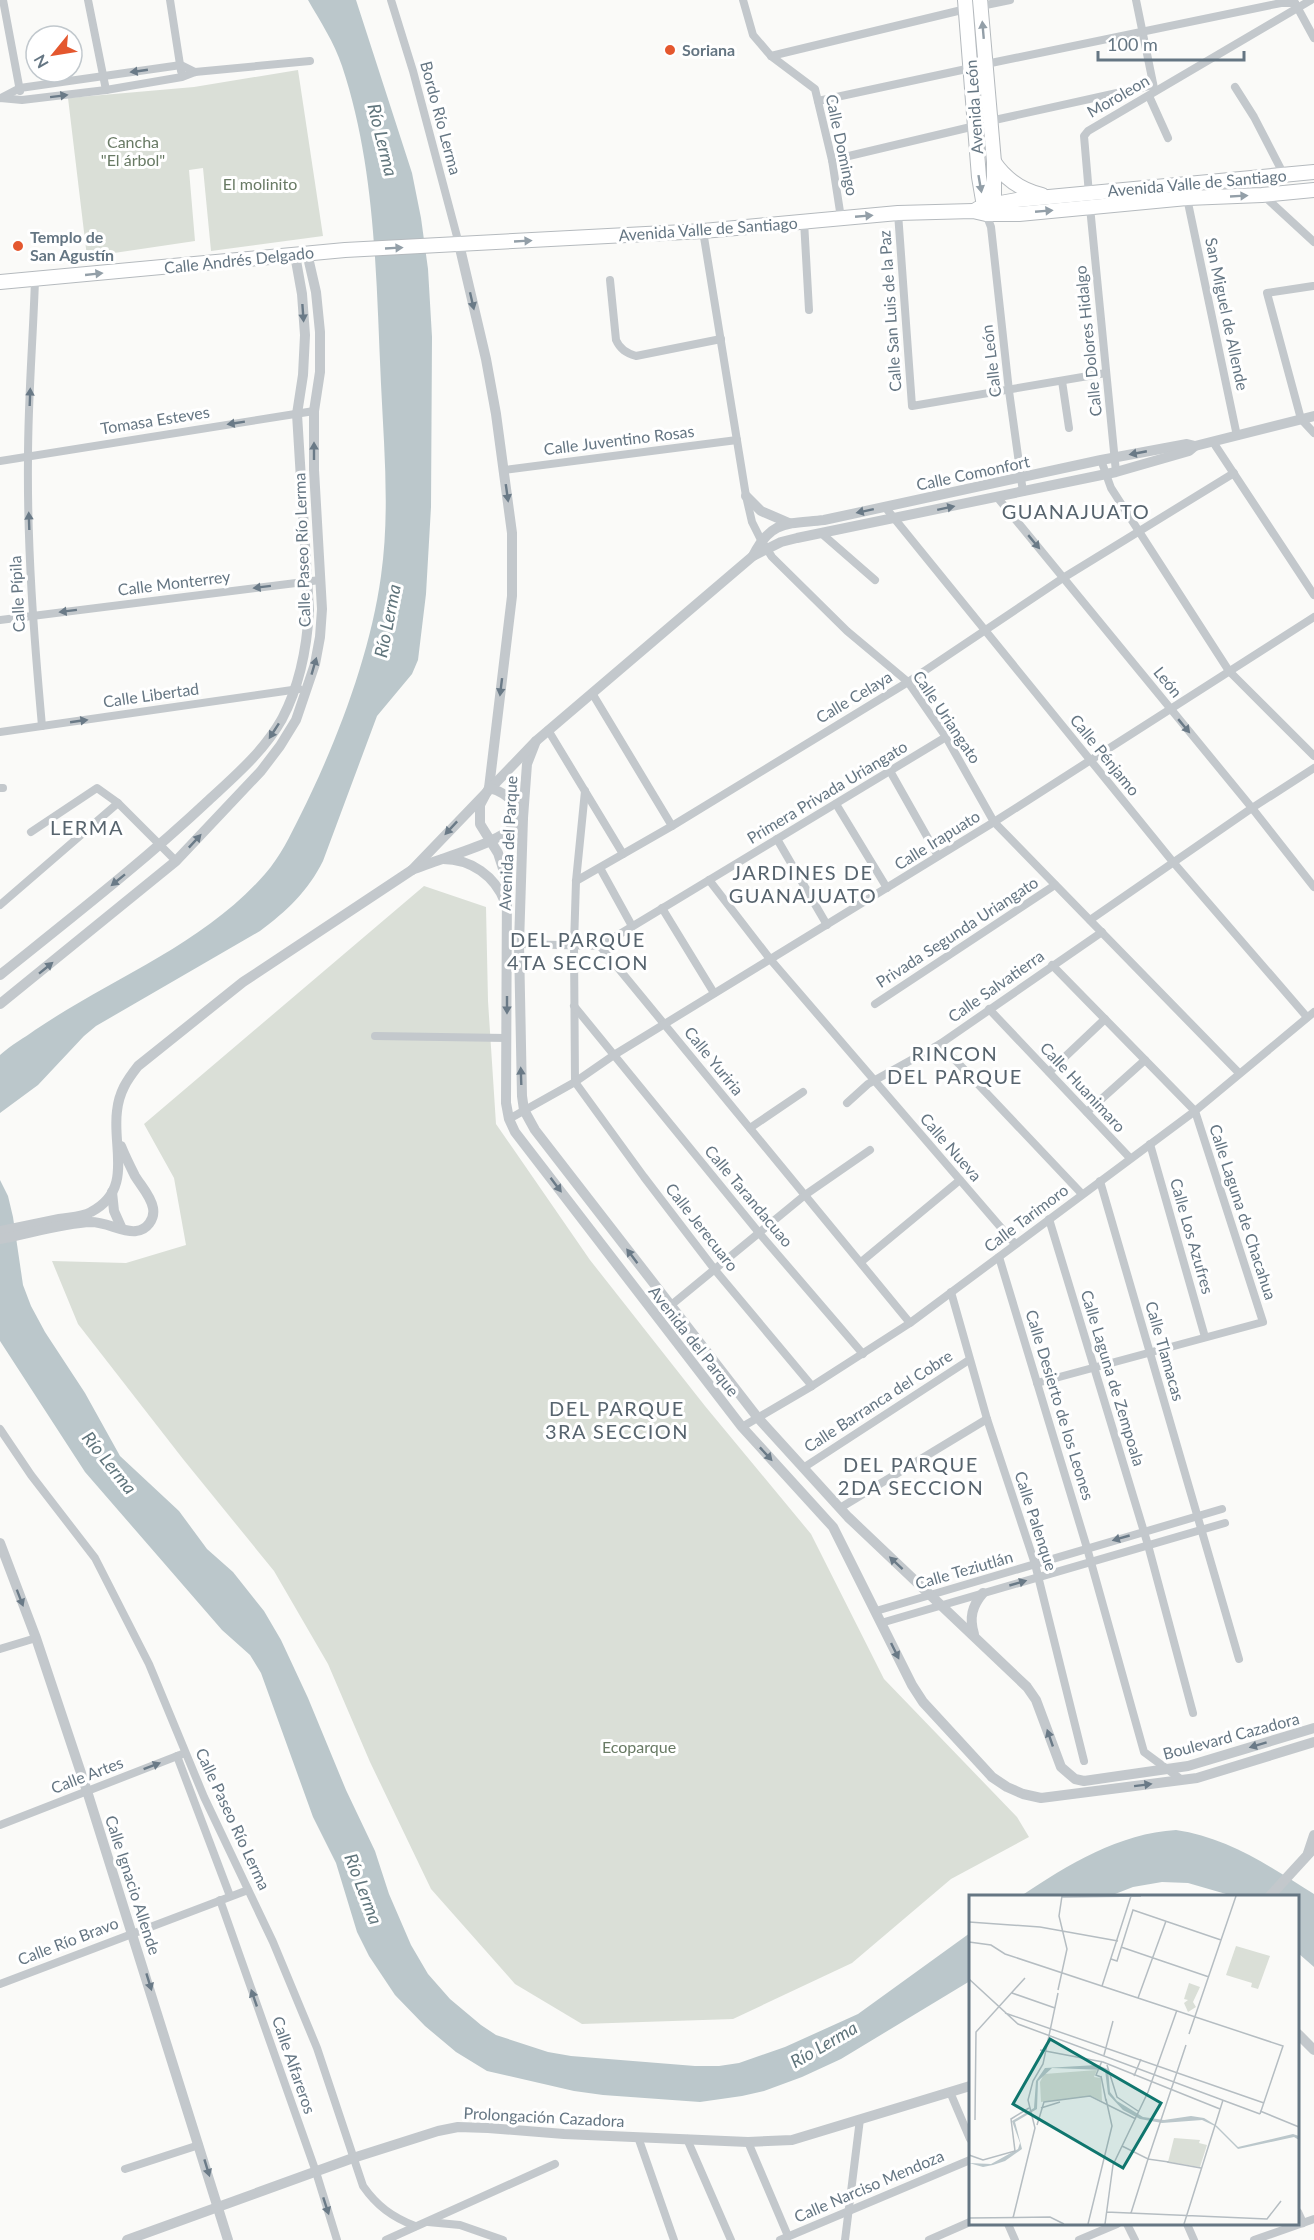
<svg xmlns="http://www.w3.org/2000/svg" width="1314" height="2240" viewBox="0 0 1314 2240" font-family="Lato,sans-serif">
<style>
.green{fill:#dadfd7}
.water{fill:#bbc7cb}
.lines{fill:none;stroke-linecap:round;stroke-linejoin:round}
.primary-casing{stroke:#b5babe;stroke-width:16}
.minor{stroke:#c3c8cc;stroke-width:8}
.tertiary{stroke:#c3c8cc;stroke-width:10}
.primary{stroke:#fff;stroke-width:14}
.oneway{fill:#939fa8}
.oneway2{fill:#6a7a87}
.poi-dot{fill:#e4572e;stroke:#fff;stroke-width:2}
.labels{text-anchor:middle;stroke-width:6;stroke-linejoin:round;paint-order:stroke}
.poi-label{font-size:16px;font-weight:bold;fill:#657683;stroke:#fff;text-anchor:start}
.street-label{font-size:16px;fill:#657683;stroke:#fff}
.park-label{font-size:16px;fill:#687a64;stroke:#fff}
.water-label{font-size:18px;font-style:italic;fill:#60757c;stroke:#fff}
.quarter-label{font-size:20px;letter-spacing:1.5px;fill:#57646e;stroke:#fff}
.inset-road{fill:none;stroke:#b5bdc2;stroke-width:1.5}
.view{fill:#0f766e;fill-opacity:0.15;stroke:#0f766e;stroke-width:3}
.inset-edge{fill:none;stroke:#657683;stroke-width:3}
</style>
<rect width="100%" height="100%" fill="#fafaf8"/>
<!-- green -->
<g class="green">
<path d="M298,70L323,236L211,251L203,168L189,170L195,241L87,257L68,98L194,87Z"/>
<path d="M424,886L486,907L488,1001L496,1124L590,1260L705,1406L811,1534L884,1679L1017,1817L1029,1837L951,1879L852,1963L733,2019L582,2024L515,1984L431,1889L370,1762L328,1664L274,1571L183,1459L78,1324L52,1261L126,1263L186,1245L174,1178L144,1124Z"/>
</g>
<!-- water -->
<g class="water">
<path d="M308,0H356L412,173L421,218L428,269L432,337L431,507L426,594L418,660L412,674L377,716L323,861C308,891 287,911 260,931L96,1026L84,1036L38,1085L0,1113V1055C11,1045 24,1038 35,1030C112,978 203,945 265,874C280,857 290,836 300,816C336,744 370,656 381,576C390,513 384,448 381,384C376,278 376,168 342,66C334,42 320,21 308,0Z"/>
<path d="M0,1180L8,1196L13,1217L23,1285L31,1306L45,1332L85,1393L120,1456L179,1511L207,1549L233,1572L264,1611L281,1640L308,1698L346,1790L375,1851L389,1894L411,1945L428,1974L450,1999L481,2025L496,2035L548,2052L571,2056L695,2066H719L739,2063L785,2047L858,2014L970,1933V1981L841,2059L802,2077L764,2091L742,2096L700,2102L603,2095L574,2091L487,2071L456,2052L425,2026L395,1995L369,1956L357,1932L336,1863L313,1817L261,1673L250,1655L222,1630L85,1472L0,1341Z"/>
<path d="M1176,1830C1227,1837 1271,1867 1314,1894V1967L1298,1953V1896H1233L1188,1883L1162,1882L1133,1887L1110,1896H1021C1067,1865 1120,1833 1176,1830Z"/>
</g>
<g class="lines">
<!-- primary casing -->
<g class="primary-casing">
<g id="primary">
<path d="M965,0L979,177L985,212"/>
<path d="M980,0L994,162V212"/>
<path d="M994,162C1006,180 1021,190 1042,195"/>
<path d="M977,209L984,206L1017,200L1314,172"/>
<path d="M0,282L345,250L703,231L898,213L973,211L986,214H1019L1187,198L1262,195L1314,190"/>
</g>
</g>
<!-- minor -->
<g class="minor">
<path d="M3,0L20,91"/>
<path d="M88,0L106,90"/>
<path d="M170,0L181,71"/>
<path d="M391,0L413,71L459,244"/>
<path d="M743,0L753,35L771,56L815,89L832,160L841,218"/>
<path d="M1136,0L1154,88"/>
<path d="M1295,3L1314,38"/>
<path d="M981,6L1010,0"/>
<path d="M771,56L966,9"/>
<path d="M986,64L1281,3H1295"/>
<path d="M1235,87L1254,117L1284,175"/>
<path d="M1149,96L1168,138"/>
<path d="M0,98L22,100L106,90L182,77L195,72L310,61"/>
<path d="M1,98L20,88L181,65L195,72"/>
<path d="M818,101L971,68"/>
<path d="M990,121L1153,85"/>
<path d="M832,160L975,126"/>
<path d="M1089,194L1084,136L1088,131L1311,0"/>
<path d="M1263,195L1314,242"/>
<path d="M1187,198L1237,436"/>
<path d="M1090,207L1116,472"/>
<path d="M898,213L912,406L1106,373"/>
<path d="M986,214L991,227L1009,391L1023,492"/>
<path d="M804,221L809,310"/>
<path d="M703,231L746,496L752,522L761,540L772,557L847,631L908,682L946,737L994,822L1239,1073"/>
<path d="M35,280C33,339 28,399 28,458C27,548 34,637 42,726"/>
<path d="M610,280L616,340C620,349 626,353 636,356L721,339"/>
<path d="M1313,286L1267,293L1301,419L1314,433"/>
<path d="M1062,381L1069,428"/>
<path d="M1213,442L1314,595"/>
<path d="M1101,460L1111,488L1229,671L1314,756"/>
<path d="M0,461L314,411"/>
<path d="M504,470L737,440"/>
<path d="M997,497L1252,808L1314,887"/>
<path d="M885,507L1173,862L1307,1017"/>
<path d="M821,533L875,580"/>
<path d="M0,620L320,580"/>
<path d="M592,693L672,826"/>
<path d="M548,730L623,854"/>
<path d="M0,732L299,689"/>
<path d="M890,771L938,856"/>
<path d="M0,788H3"/>
<path d="M585,791L576,881L574,945L575,1082L644,1177L715,1270L812,1386"/>
<path d="M836,804L887,888"/>
<path d="M31,832L97,788L118,803L176,861"/>
<path d="M777,839L827,925"/>
<path d="M600,868L632,926"/>
<path d="M709,880L770,959L1015,1244"/>
<path d="M576,881L672,826L908,682L1063,578L1234,473"/>
<path d="M0,905L118,803"/>
<path d="M662,908L714,993"/>
<path d="M1090,920L1252,808L1314,768"/>
<path d="M519,944L600,946"/>
<path d="M600,946L910,1323"/>
<path d="M600,946L946,737"/>
<path d="M875,1004L1055,885"/>
<path d="M574,1006L760,1234L863,1354"/>
<path d="M989,1009L1130,1158"/>
<path d="M375,1036L506,1038"/>
<path d="M940,1044L1082,1194"/>
<path d="M1049,1072L1105,1019"/>
<path d="M847,1103L868,1084L940,1044L1102,932"/>
<path d="M1087,1112L1145,1060"/>
<path d="M509,1119L575,1082L614,1055L994,822L1314,617"/>
<path d="M750,1128L803,1092"/>
<path d="M1150,1144L1205,1337"/>
<path d="M1100,1181L1239,1659"/>
<path d="M1049,1219L1148,1545L1193,1713"/>
<path d="M999,1257L1087,1548L1144,1752L1182,1780"/>
<path d="M861,1262L960,1180"/>
<path d="M951,1292L987,1419L1035,1564L1084,1761"/>
<path d="M670,1306L805,1195L870,1150"/>
<path d="M1037,1383L1263,1322L1195,1111L1052,965"/>
<path d="M742,1427L812,1386L910,1323L1195,1111L1314,1012"/>
<path d="M0,1429L31,1475L95,1558L149,1664L204,1797L273,1942L317,2048L363,2186C377,2206 392,2217 415,2226"/>
<path d="M803,1468L969,1360"/>
<path d="M840,1508L987,1419"/>
<path d="M876,1611L1222,1509"/>
<path d="M881,1623L1225,1523"/>
<path d="M0,1649L36,1638"/>
<path d="M177,1756L230,1896"/>
<path d="M0,1825L185,1753"/>
<path d="M220,1900L316,2172L337,2240"/>
<path d="M0,1984L248,1890"/>
<path d="M950,2092L970,2139"/>
<path d="M638,2137L674,2240"/>
<path d="M687,2139L731,2240"/>
<path d="M748,2142L788,2236"/>
<path d="M125,2169L199,2145"/>
<path d="M1298,2212L1303,2223"/>
<path d="M428,2222L460,2225L503,2240"/>
<path d="M1008,2224L1015,2240"/>
<path d="M1127,2224L1135,2240"/>
<path d="M1187,2224L1194,2240"/>
<path d="M386,2240L555,2164"/>
<path d="M780,2240L970,2160"/>
<path d="M845,2240L860,2119"/>
<path d="M929,2240L970,2222"/>
<path d="M1079,2240L1117,2224"/>
<path d="M1254,2240L1314,2219"/>
</g>
<!-- tertiary -->
<g class="tertiary">
<path d="M459,244L486,359L496,414L512,533V596L489,788L480,805V824L498,853L507,881L506,1103L509,1119L515,1132L742,1427L833,1527L912,1685L923,1702L992,1777L1007,1787L1023,1794L1041,1798L1197,1778L1314,1742"/>
<path d="M746,496L761,511L789,523"/>
<path d="M753,556C771,519 789,524 824,520L1101,460L1187,444L1195,446"/>
<path d="M536,741L527,764L523,818L519,944L522,1096L524,1110L535,1130L758,1418L848,1517L1027,1687L1036,1700L1061,1767L1075,1779L1084,1781L1188,1766L1314,1728"/>
<path d="M443,859C471,859 495,876 505,902"/>
<path d="M412,870L536,741L753,556L781,542L797,538L1116,472L1189,451L1195,446L1314,416"/>
<path d="M0,975C71,918 143,862 209,800C236,775 264,751 282,719C300,685 307,648 309,610L297,414L303,375L305,335L302,294L295,255"/>
<path d="M0,1004L176,861L261,771L280,746L296,720L315,664L320,637L322,609L314,470V411L320,372V332L316,292L307,253"/>
<path d="M112,1192L114,1211L122,1229"/>
<path d="M0,1231C20,1227 40,1223 59,1219C70,1217 82,1217 91,1212C134,1190 112,1147 117,1111C119,1092 127,1080 138,1066L243,982L412,870C444,856 503,844 523,818C516,802 506,792 489,788"/>
<path d="M0,1239C27,1234 64,1223 91,1222C106,1222 124,1233 136,1231C147,1230 155,1219 153,1208C151,1196 141,1186 135,1176C130,1166 125,1156 121,1146"/>
<path d="M0,1543L36,1638L87,1791L228,2240"/>
<path d="M974,1634C969,1618 972,1606 983,1593"/>
<path d="M1308,1853L1314,1835"/>
<path d="M1270,1896L1314,1848"/>
<path d="M1298,2034L1314,2050"/>
<path d="M127,2240L353,2158L438,2131L458,2127L488,2128L564,2134L748,2142L792,2140L970,2086"/>
</g>
<!-- primary -->
<use href="#primary" class="primary"/>
</g>
<!-- one-way arrows -->
<defs><path id="oneway-solid" d="M-6-.8H1V-3.2L6.5 0L1 3.2V.8H-6Z" transform="scale(1.5)"/></defs>
<g class="oneway">
<use href="#oneway-solid" transform="translate(983 30) rotate(-95)"/>
<use href="#oneway-solid" transform="translate(980 184) rotate(80)"/>
<use href="#oneway-solid" transform="translate(1239 196) rotate(-3)"/>
<use href="#oneway-solid" transform="translate(1044 211) rotate(-5)"/>
<use href="#oneway-solid" transform="translate(864 216) rotate(-5)"/>
<use href="#oneway-solid" transform="translate(523 241) rotate(-3)"/>
<use href="#oneway-solid" transform="translate(394 248) rotate(-3)"/>
<use href="#oneway-solid" transform="translate(94 274) rotate(-6)"/>
</g>
<g class="oneway2">
<use href="#oneway-solid" transform="translate(139 71) rotate(172)"/>
<use href="#oneway-solid" transform="translate(59 96) rotate(-7)"/>
<use href="#oneway-solid" transform="translate(472 301) rotate(77)"/>
<use href="#oneway-solid" transform="translate(303 313) rotate(86)"/>
<use href="#oneway-solid" transform="translate(30 397) rotate(-88)"/>
<use href="#oneway-solid" transform="translate(236 423) rotate(171)"/>
<use href="#oneway-solid" transform="translate(314 451) rotate(-90)"/>
<use href="#oneway-solid" transform="translate(1138 453) rotate(169)"/>
<use href="#oneway-solid" transform="translate(507 493) rotate(82)"/>
<use href="#oneway-solid" transform="translate(946 508) rotate(-12)"/>
<use href="#oneway-solid" transform="translate(865 511) rotate(168)"/>
<use href="#oneway-solid" transform="translate(29 521) rotate(-92)"/>
<use href="#oneway-solid" transform="translate(1034 542) rotate(50)"/>
<use href="#oneway-solid" transform="translate(262 587) rotate(173)"/>
<use href="#oneway-solid" transform="translate(68 611) rotate(173)"/>
<use href="#oneway-solid" transform="translate(314 666) rotate(-74)"/>
<use href="#oneway-solid" transform="translate(501 687) rotate(97)"/>
<use href="#oneway-solid" transform="translate(79 721) rotate(-8)"/>
<use href="#oneway-solid" transform="translate(1184 726) rotate(50)"/>
<use href="#oneway-solid" transform="translate(274 731) rotate(123)"/>
<use href="#oneway-solid" transform="translate(451 828) rotate(133)"/>
<use href="#oneway-solid" transform="translate(195 841) rotate(-47)"/>
<use href="#oneway-solid" transform="translate(118 880) rotate(141)"/>
<use href="#oneway-solid" transform="translate(46 968) rotate(-39)"/>
<use href="#oneway-solid" transform="translate(507 1005) rotate(90)"/>
<use href="#oneway-solid" transform="translate(521 1076) rotate(-92)"/>
<use href="#oneway-solid" transform="translate(556 1185) rotate(53)"/>
<use href="#oneway-solid" transform="translate(632 1256) rotate(-127)"/>
<use href="#oneway-solid" transform="translate(766 1454) rotate(47)"/>
<use href="#oneway-solid" transform="translate(1121 1538) rotate(164)"/>
<use href="#oneway-solid" transform="translate(896 1563) rotate(-137)"/>
<use href="#oneway-solid" transform="translate(1018 1583) rotate(-16)"/>
<use href="#oneway-solid" transform="translate(20 1598) rotate(69)"/>
<use href="#oneway-solid" transform="translate(895 1651) rotate(64)"/>
<use href="#oneway-solid" transform="translate(1050 1738) rotate(-109)"/>
<use href="#oneway-solid" transform="translate(1258 1745) rotate(163)"/>
<use href="#oneway-solid" transform="translate(152 1766) rotate(-21)"/>
<use href="#oneway-solid" transform="translate(1143 1785) rotate(-7)"/>
<use href="#oneway-solid" transform="translate(149 1982) rotate(73)"/>
<use href="#oneway-solid" transform="translate(254 1998) rotate(-109)"/>
<use href="#oneway-solid" transform="translate(207 2168) rotate(73)"/>
<use href="#oneway-solid" transform="translate(326 2206) rotate(72)"/>
</g>
<!-- markers -->
<g class="poi-dot">
<circle cx="670" cy="50" r="6"/>
<circle cx="18" cy="246" r="6"/>
</g>
<g class="labels">
<!-- poi labels -->
<g class="poi-label">
<text x="682" y="56">Soriana</text>
<text x="30" y="243">Templo de<tspan x="30" dy="18">San Agustín</tspan></text>
</g>
<!-- street labels -->
<g class="street-label">
<text transform="translate(1118 96) rotate(-30)" y="6">Moroleon</text>
<text transform="translate(974 107) rotate(-94)" y="6">Avenida León</text>
<text transform="translate(441 118) rotate(75)" y="6">Bordo Río Lerma</text>
<text transform="translate(842 145) rotate(78)" y="6">Calle Domingo</text>
<text transform="translate(1197 183) rotate(-5)" y="6">Avenida Valle de Santiago</text>
<text transform="translate(708 229) rotate(-4)" y="6">Avenida Valle de Santiago</text>
<text transform="translate(239 260) rotate(-6)" y="6">Calle Andrés Delgado</text>
<text transform="translate(890 311) rotate(-94)" y="6">Calle San Luis de la Paz</text>
<text transform="translate(1227 314) rotate(78)" y="6">San Miguel de Allende</text>
<text transform="translate(1088 341) rotate(-96)" y="6">Calle Dolores Hidalgo</text>
<text transform="translate(991 361) rotate(-97)" y="6">Calle León</text>
<text transform="translate(155 420) rotate(-9)" y="6">Tomasa Esteves</text>
<text transform="translate(619 440) rotate(-7)" y="6">Calle Juventino Rosas</text>
<text transform="translate(973 473) rotate(-12)" y="6">Calle Comonfort</text>
<text transform="translate(302 550) rotate(-92)" y="6">Calle Paseo Río Lerma</text>
<text transform="translate(174 583) rotate(-7)" y="6">Calle Monterrey</text>
<text transform="translate(17 594) rotate(-93)" y="6">Calle Pípila</text>
<text transform="translate(1168 682) rotate(51)" y="6">León</text>
<text transform="translate(151 695) rotate(-8)" y="6">Calle Libertad</text>
<text transform="translate(854 697) rotate(-31)" y="6">Calle Celaya</text>
<text transform="translate(947 717) rotate(56)" y="6">Calle Uriangato</text>
<text transform="translate(1105 755) rotate(51)" y="6">Calle Pénjamo</text>
<text transform="translate(827 792) rotate(-31)" y="6">Primera Privada Uriangato</text>
<text transform="translate(937 840) rotate(-32)" y="6">Calle Irapuato</text>
<text transform="translate(508 843) rotate(-87)" y="6">Avenida del Parque</text>
<text transform="translate(957 932) rotate(-33)" y="6">Privada Segunda Uriangato</text>
<text transform="translate(996 986) rotate(-35)" y="6">Calle Salvatierra</text>
<text transform="translate(714 1061) rotate(51)" y="6">Calle Yuriria</text>
<text transform="translate(1083 1087) rotate(47)" y="6">Calle Huanimaro</text>
<text transform="translate(951 1147) rotate(49)" y="6">Calle Nueva</text>
<text transform="translate(749 1196) rotate(50)" y="6">Calle Tarandacuao</text>
<text transform="translate(1243 1212) rotate(72)" y="6">Calle Laguna de Chacahua</text>
<text transform="translate(1026 1218) rotate(-37)" y="6">Calle Tarimoro</text>
<text transform="translate(702 1227) rotate(52)" y="6">Calle Jerecuaro</text>
<text transform="translate(1192 1236) rotate(74)" y="6">Calle Los Azufres</text>
<text transform="translate(694 1341) rotate(52)" y="6">Avenida del Parque</text>
<text transform="translate(1165 1351) rotate(74)" y="6">Calle Tlamacas</text>
<text transform="translate(1113 1378) rotate(73)" y="6">Calle Laguna de Zempoala</text>
<text transform="translate(878 1401) rotate(-33)" y="6">Calle Barranca del Cobre</text>
<text transform="translate(1060 1405) rotate(73)" y="6">Calle Desierto de los Leones</text>
<text transform="translate(1036 1521) rotate(72)" y="6">Calle Palenque</text>
<text transform="translate(964 1570) rotate(-16)" y="6">Calle Teziutlán</text>
<text transform="translate(1231 1736) rotate(-15)" y="6">Boulevard Cazadora</text>
<text transform="translate(87 1775) rotate(-21)" y="6">Calle Artes</text>
<text transform="translate(233 1819) rotate(65)" y="6">Calle Paseo Río Lerma</text>
<text transform="translate(133 1885) rotate(72)" y="6">Calle Ignacio Allende</text>
<text transform="translate(68 1941) rotate(-21)" y="6">Calle Río Bravo</text>
<text transform="translate(294 2065) rotate(71)" y="6">Calle Alfareros</text>
<text transform="translate(544 2117) rotate(3)" y="6">Prolongación Cazadora</text>
<text transform="translate(869 2186) rotate(-23)" y="6">Calle Narciso Mendoza</text>
</g>
<!-- park labels -->
<g class="park-label">
<text x="133" y="148">Cancha<tspan x="133" dy="18">"El árbol"</tspan></text>
<text x="260" y="190">El molinito</text>
<text x="639" y="1753">Ecoparque</text>
</g>
<!-- water labels -->
<g class="water-label">
<text transform="translate(382 140) rotate(76)" y="6">Río Lerma</text>
<text transform="translate(388 621) rotate(-79)" y="6">Río Lerma</text>
<text transform="translate(109 1463) rotate(51)" y="6">Río Lerma</text>
<text transform="translate(363 1889) rotate(69)" y="6">Río Lerma</text>
<text transform="translate(824 2045) rotate(-30)" y="6">Río Lerma</text>
</g>
<!-- quarter labels -->
<g class="quarter-label">
<text x="1076" y="519">GUANAJUATO</text>
<text x="87" y="835">LERMA</text>
<text x="803" y="880">JARDINES DE<tspan x="803" dy="23">GUANAJUATO</tspan></text>
<text x="578" y="947">DEL PARQUE<tspan x="578" dy="23">4TA SECCION</tspan></text>
<text x="955" y="1061">RINCON<tspan x="955" dy="23">DEL PARQUE</tspan></text>
<text x="617" y="1416">DEL PARQUE<tspan x="617" dy="23">3RA SECCION</tspan></text>
<text x="911" y="1472">DEL PARQUE<tspan x="911" dy="23">2DA SECCION</tspan></text>
</g>
</g>
<!-- overview -->
<g transform="translate(969 1895)">
<rect width="330" height="330" fill="#fafaf8"/>
<path d="M267,51L301,61L289,94L282,92L283,88L257,80ZM220,88L231,92L224,107L227,112L219,117L215,108L219,105L215,104ZM128,175L125,182L132,183L133,206L122,201L72,207L71,187L75,179ZM205,243L231,245L230,248L238,250L231,272L199,267Z" fill="#dadfd7"/>
<path d="M128,170L139,174L141,197L148,206L174,222L195,225L222,221L235,223L248,231L269,252L324,239L330,241V245L325,242L269,254L246,231L233,225L193,228L171,224L154,215L139,199L136,175L83,173L69,186L68,214L46,227L53,254L36,266L24,270L14,272L0,268L22,269L49,254L51,248L43,226L65,213L67,186L76,173Z" fill="#bbc7cb"/>
<path class="inset-road" d="M93,2L172,1M0,27L71,32L149,46M0,47L22,50L36,59L314,151L291,219M152,52L240,82M142,64L148,66L164,15L252,45M0,84L49,129L291,219M133,91L162,1M89,95L98,54L90,21L93,1M43,98L86,113M169,103L197,26M36,118L295,208M220,139L267,1M71,155L134,167L251,214M135,160L144,126M138,170L148,202L169,216M132,181L137,206M165,181L172,164M132,182L127,180L133,166M72,213L91,207M291,216L330,232M6,225L7,137L56,83M68,230L75,207L121,201L167,224M153,251L179,264L217,150M0,260L14,265L46,256L42,224L60,213M198,267L232,273M137,317L298,324L312,306M162,318L179,264L200,267M0,323L81,322L95,329M44,323L66,233L59,205L64,186L74,169L89,98M119,329L143,231L137,204M136,329L144,270L179,197L208,115M215,329L254,205"/>
<path class="view" d="M81,144L192,208L154,273L44,209Z"/>
<rect width="330" height="330" class="inset-edge"/>
</g>
<!-- north arrow -->
<g transform="translate(54 54) rotate(240)"><circle r="28" fill="#ffffff" stroke="#c1c8cd" stroke-width="1.5"/>
<path d="M0-4.5L10 22L0 15L-10 22Z" fill="#e4572e"/>
<text y="-9" font-size="16" font-weight="bold" text-anchor="middle" fill="#657683">N</text>
</g>
<!-- scale -->
<path d="M1098 51v9h146v-9" fill="none" stroke="#657683" stroke-width="3"/>
<text x="1107" y="51" font-size="18" fill="#657683" stroke="#ffffff" stroke-width="4.5" paint-order="stroke">100 m</text>
</svg>
